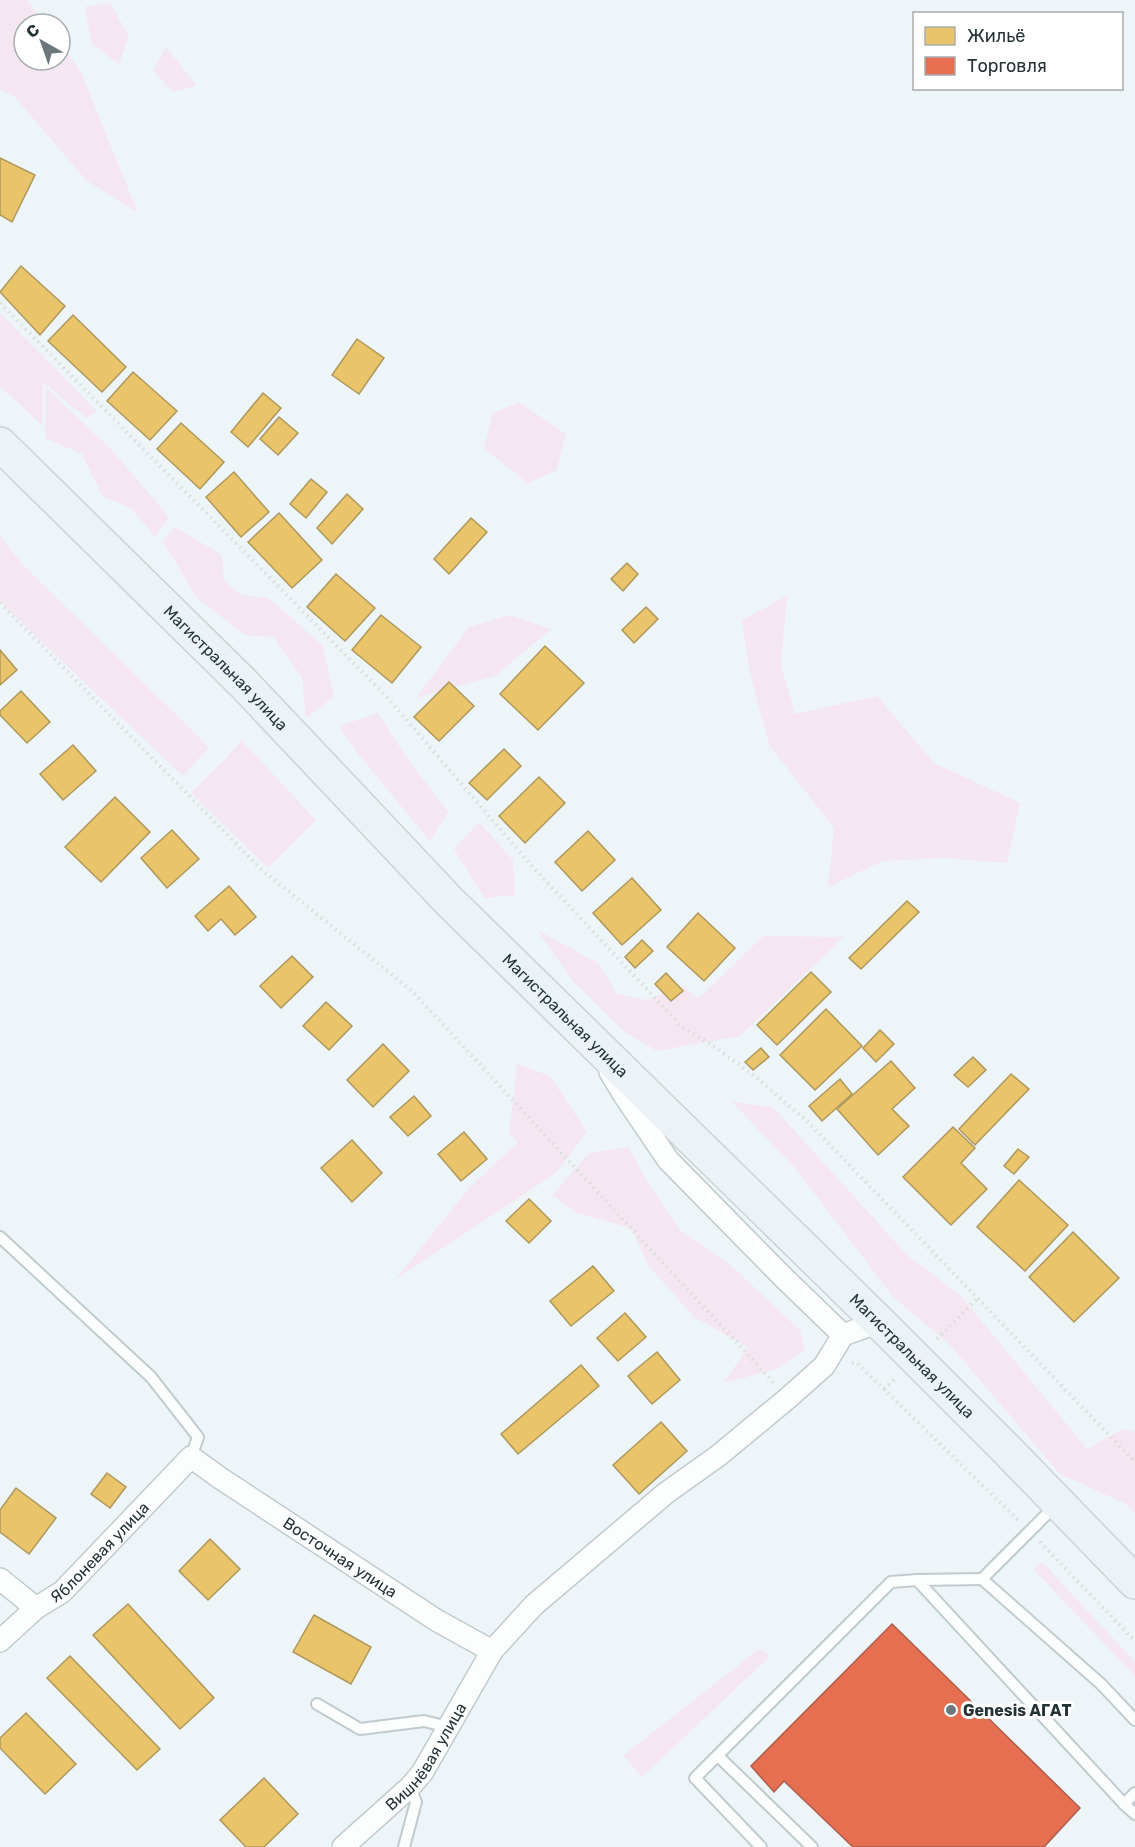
<svg xmlns="http://www.w3.org/2000/svg" width="1135" height="1847" viewBox="0 0 1135 1847" font-family="Rubik,sans-serif">
<style>
.green{fill:#f5e7f2}
.homes{fill:#e9c46a;stroke:#ae985b;stroke-width:1.5}
.shops{fill:#e76f51;stroke:#ad5d49;stroke-width:1.5}
.lines{fill:none;stroke-linecap:round;stroke-linejoin:round}
.service-casing{stroke:#c0cbce;stroke-width:14}
.minor-casing{stroke:#c0cbce;stroke-width:24}
.primary-casing{stroke:#cdd2d5;stroke-width:36}
.path{stroke:#d9dcdd;stroke-width:4;stroke-dasharray:1.5 4.5;stroke-linecap:butt}
.service{stroke:#fcfefe;stroke-width:10}
.minor{stroke:#fcfefe;stroke-width:21}
.primary{stroke:#ecf3f6;stroke-width:33}
.poi-dot{fill:#6b777b;stroke:#fff;stroke-width:2}
.labels{text-anchor:middle;stroke-width:6;stroke-linejoin:round;paint-order:stroke}
.street-label{font-size:16px;fill:#253337;stroke:#fff}
.poi-label{font-size:16px;font-weight:bold;fill:#253337;stroke:#fff;text-anchor:start}
</style>
<rect width="100%" height="100%" fill="#edf5f8"/>
<!-- green -->
<g class="green">
<path d="M0,0H27L45,24H24V60H60V43L81,72L138,213L87,181L15,97L0,89Z"/>
<path d="M110,3L129,36L119,64L92,44L85,7Z"/>
<path d="M166,47L197,86L173,92L153,71Z"/>
<path d="M0,313L97,411L86,418L43,382L42,425L0,386Z"/>
<path d="M46,388L112,450L169,517L155,537L131,508L103,497L82,454L45,438Z"/>
<path d="M519,402L566,434L556,471L527,483L484,448L493,413Z"/>
<path d="M175,527L222,555L224,581L241,595L269,598L323,646L334,697L306,718L302,677L273,637L245,635L196,597L163,541Z"/>
<path d="M0,536L22,564L209,747L183,776L0,602Z"/>
<path d="M787,596L781,665L795,714L877,696L934,763L1020,803L1007,863L944,858L883,861L828,887L834,828L769,745L749,669L742,620Z"/>
<path d="M509,615L551,629L495,676L416,698L469,627Z"/>
<path d="M378,713L404,754L448,812L430,841L359,755L339,726Z"/>
<path d="M242,741L316,820L268,868L191,793Z"/>
<path d="M479,822L513,860L515,895L484,898L454,849Z"/>
<path d="M537,930L598,963L617,994L646,1000L683,986L698,999L763,936L844,937L740,1036L657,1051L626,1033L572,980Z"/>
<path d="M517,1064L550,1076L587,1132L556,1173L395,1280L470,1187L518,1142L509,1134Z"/>
<path d="M732,1102L773,1107L907,1255L961,1296L1087,1449L1122,1429L1135,1432V1514L1126,1504L1060,1474L950,1345L894,1298L795,1168Z"/>
<path d="M628,1147L650,1186L681,1231L729,1264L800,1330L805,1350L774,1370L723,1383L748,1348L694,1317L648,1265L631,1228L576,1213L552,1195L589,1153Z"/>
<path d="M1042,1562L1135,1662V1676L1034,1570Z"/>
<path d="M760,1648L770,1656L642,1777L623,1756Z"/>
</g>
<!-- homes -->
<g class="homes">
<path d="M0,158L35,175L12,222L0,215Z"/>
<path d="M21,266L65,306L40,335L0,292Z"/>
<path d="M73,315L126,367L102,392L48,341Z"/>
<path d="M357,339L384,358L359,394L332,375Z"/>
<path d="M133,372L177,411L150,440L107,401Z"/>
<path d="M263,393L281,408L248,447L231,432Z"/>
<path d="M279,417L298,433L278,455L260,439Z"/>
<path d="M181,423L224,462L200,489L157,449Z"/>
<path d="M234,472L269,512L241,537L206,497Z"/>
<path d="M311,479L327,492L306,518L290,504Z"/>
<path d="M347,494L363,509L332,544L317,528Z"/>
<path d="M279,513L322,560L292,588L248,542Z"/>
<path d="M471,518L487,532L449,574L434,559Z"/>
<path d="M627,563L638,574L623,591L611,579Z"/>
<path d="M336,574L375,608L345,641L307,607Z"/>
<path d="M646,607L658,619L634,643L622,630Z"/>
<path d="M381,615L421,647L392,683L352,650Z"/>
<path d="M545,646L584,683L538,730L500,694Z"/>
<path d="M0,650L17,670L0,685Z"/>
<path d="M449,682L474,706L439,741L414,717Z"/>
<path d="M21,691L50,722L27,743L0,715V711Z"/>
<path d="M73,745L96,771L63,800L40,774Z"/>
<path d="M504,749L521,766L487,800L469,783Z"/>
<path d="M539,777L565,803L525,843L499,816Z"/>
<path d="M115,797L150,832L101,882L65,847Z"/>
<path d="M172,830L199,859L167,888L141,858Z"/>
<path d="M588,831L615,860L582,891L555,862Z"/>
<path d="M632,878L661,910L622,945L593,913Z"/>
<path d="M229,886L256,917L235,935L221,919L208,931L195,916Z"/>
<path d="M907,901L919,912L861,969L849,958Z"/>
<path d="M698,913L735,948L704,981L667,947Z"/>
<path d="M642,940L653,951L635,968L625,957Z"/>
<path d="M292,956L313,977L281,1008L260,986Z"/>
<path d="M811,972L831,992L777,1045L757,1025Z"/>
<path d="M666,973L683,991L671,1001L655,984Z"/>
<path d="M326,1002L352,1026L329,1050L303,1026Z"/>
<path d="M826,1009L862,1046L815,1090L780,1055Z"/>
<path d="M880,1030L894,1044L876,1062L863,1048Z"/>
<path d="M383,1044L409,1071L373,1107L347,1080Z"/>
<path d="M761,1048L769,1057L753,1070L745,1062Z"/>
<path d="M973,1057L986,1070L968,1087L954,1075Z"/>
<path d="M891,1061L915,1088L892,1109L909,1126L878,1155L837,1109Z"/>
<path d="M1011,1074L1029,1089L975,1145L959,1129Z"/>
<path d="M840,1079L852,1094L822,1121L809,1106Z"/>
<path d="M414,1096L431,1116L408,1136L390,1117Z"/>
<path d="M953,1127L975,1148L961,1163L987,1189L951,1225L903,1177Z"/>
<path d="M464,1132L487,1159L461,1181L438,1154Z"/>
<path d="M352,1140L382,1173L352,1202L321,1168Z"/>
<path d="M1018,1149L1029,1157L1014,1174L1004,1166Z"/>
<path d="M1019,1180L1068,1225L1025,1271L977,1227Z"/>
<path d="M529,1199L551,1221L529,1243L506,1221Z"/>
<path d="M1073,1232L1119,1278L1074,1322L1029,1277Z"/>
<path d="M593,1266L614,1291L571,1326L550,1301Z"/>
<path d="M625,1313L646,1337L618,1361L597,1338Z"/>
<path d="M657,1352L680,1380L652,1404L628,1376Z"/>
<path d="M581,1365L599,1386L518,1454L501,1434Z"/>
<path d="M661,1422L687,1451L639,1494L613,1465Z"/>
<path d="M107,1473L126,1487L110,1508L91,1494Z"/>
<path d="M16,1488L56,1518L29,1554L0,1532V1510Z"/>
<path d="M210,1539L240,1569L208,1600L179,1571Z"/>
<path d="M128,1604L214,1698L180,1729L93,1635Z"/>
<path d="M314,1615L371,1647L351,1684L293,1652Z"/>
<path d="M70,1656L160,1749L137,1770L47,1678Z"/>
<path d="M26,1713L76,1764L45,1794L0,1748V1738Z"/>
<path d="M264,1778L298,1814L264,1847H246L220,1820Z"/>
</g>
<!-- shops -->
<path class="shops" d="M892,1624L1080,1808L1044,1847H853L784,1781L774,1792L751,1766Z"/>
<g class="lines">
<!-- service casing -->
<g class="service-casing">
<g id="service">
<path d="M0,1237L151,1377L198,1437L191,1457"/>
<path d="M1056,1505L982,1579L1101,1684L1135,1720"/>
<path d="M982,1579L917,1580L1124,1804"/>
<path d="M317,1704L360,1729L424,1721L448,1727"/>
<path d="M718,1756L812,1847"/>
<path d="M1135,1793L1124,1804L1135,1814"/>
<path d="M404,1847L416,1802L410,1787"/>
<path d="M761,1847L695,1778L891,1582L917,1580"/>
</g>
</g>
<!-- minor casing -->
<g class="minor-casing">
<g id="minor">
<path d="M610,1072L624,1095L668,1160L783,1277L843,1335"/>
<path d="M0,1579L36,1608"/>
<path id="s1" d="M0,1641L36,1608L62,1592L191,1457L220,1478L436,1620L492,1651"/>
<path id="s2" d="M343,1847L410,1787L422,1773L492,1651L534,1605L666,1493L718,1456L788,1398L824,1366L843,1335L879,1322"/>
</g>
</g>
<!-- primary casing -->
<g class="primary-casing">
<g id="primary">
<path id="s3" d="M0,444L245,685L449,901L879,1322L1008,1451L1135,1582"/>
</g>
</g>
<!-- path -->
<g class="path">
<path d="M0,303L386,696L531,865L682,1027L718,1049L757,1078L808,1122L1135,1462"/>
<path d="M0,603L262,870L412,991L774,1383"/>
<path d="M937,1339L977,1299"/>
<path d="M852,1363H857L1018,1520"/>
<path d="M884,1389L897,1377"/>
<path d="M1040,1542L1135,1641"/>
</g>
<!-- service -->
<use href="#service" class="service"/>
<!-- minor -->
<use href="#minor" class="minor"/>
<!-- primary -->
<use href="#primary" class="primary"/>
</g>
<!-- markers -->
<circle class="poi-dot" cx="951" cy="1710" r="6"/>
<g class="labels">
<!-- street labels -->
<g class="street-label">
<text dy="6" stroke="none"><textPath href="#s3" startOffset="318">Магистральная улица</textPath></text>
<text dy="6" stroke="none"><textPath href="#s3" startOffset="804">Магистральная улица</textPath></text>
<text dy="6" stroke="none"><textPath href="#s3" startOffset="1290">Магистральная улица</textPath></text>
<text dy="6" stroke="none"><textPath href="#s1" startOffset="134">Яблоневая улица</textPath></text>
<text dy="6" stroke="none"><textPath href="#s1" startOffset="446">Восточная улица</textPath></text>
<text dy="6" stroke="none"><textPath href="#s2" startOffset="124">Вишнёвая улица</textPath></text>
</g>
<!-- poi labels -->
<g class="poi-label">
<text x="963" y="1716">Genesis АГАТ</text>
</g>
</g>
<!-- legend -->
<rect x="913" y="12" width="210" height="78" fill="#ffffff" stroke="#a8adaf" stroke-width="1.5"/>
<rect x="925" y="27" width="30" height="18" fill="#e9c46a" stroke="#a8adaf" stroke-width="1.5"/>
<text x="967" y="42" font-size="18" fill="#253337">Жильё</text>
<rect x="925" y="57" width="30" height="18" fill="#e76f51" stroke="#a8adaf" stroke-width="1.5"/>
<text x="967" y="72" font-size="18" fill="#253337">Торговля</text>
<!-- north arrow -->
<g transform="translate(42 42) rotate(320)"><circle r="28" fill="#ffffff" stroke="#a8adaf" stroke-width="1.5"/>
<path d="M0-4.5L10 22L0 15L-10 22Z" fill="#6b777b"/>
<text y="-9" font-size="16" font-weight="bold" text-anchor="middle" fill="#253337">С</text>
</g>
</svg>
